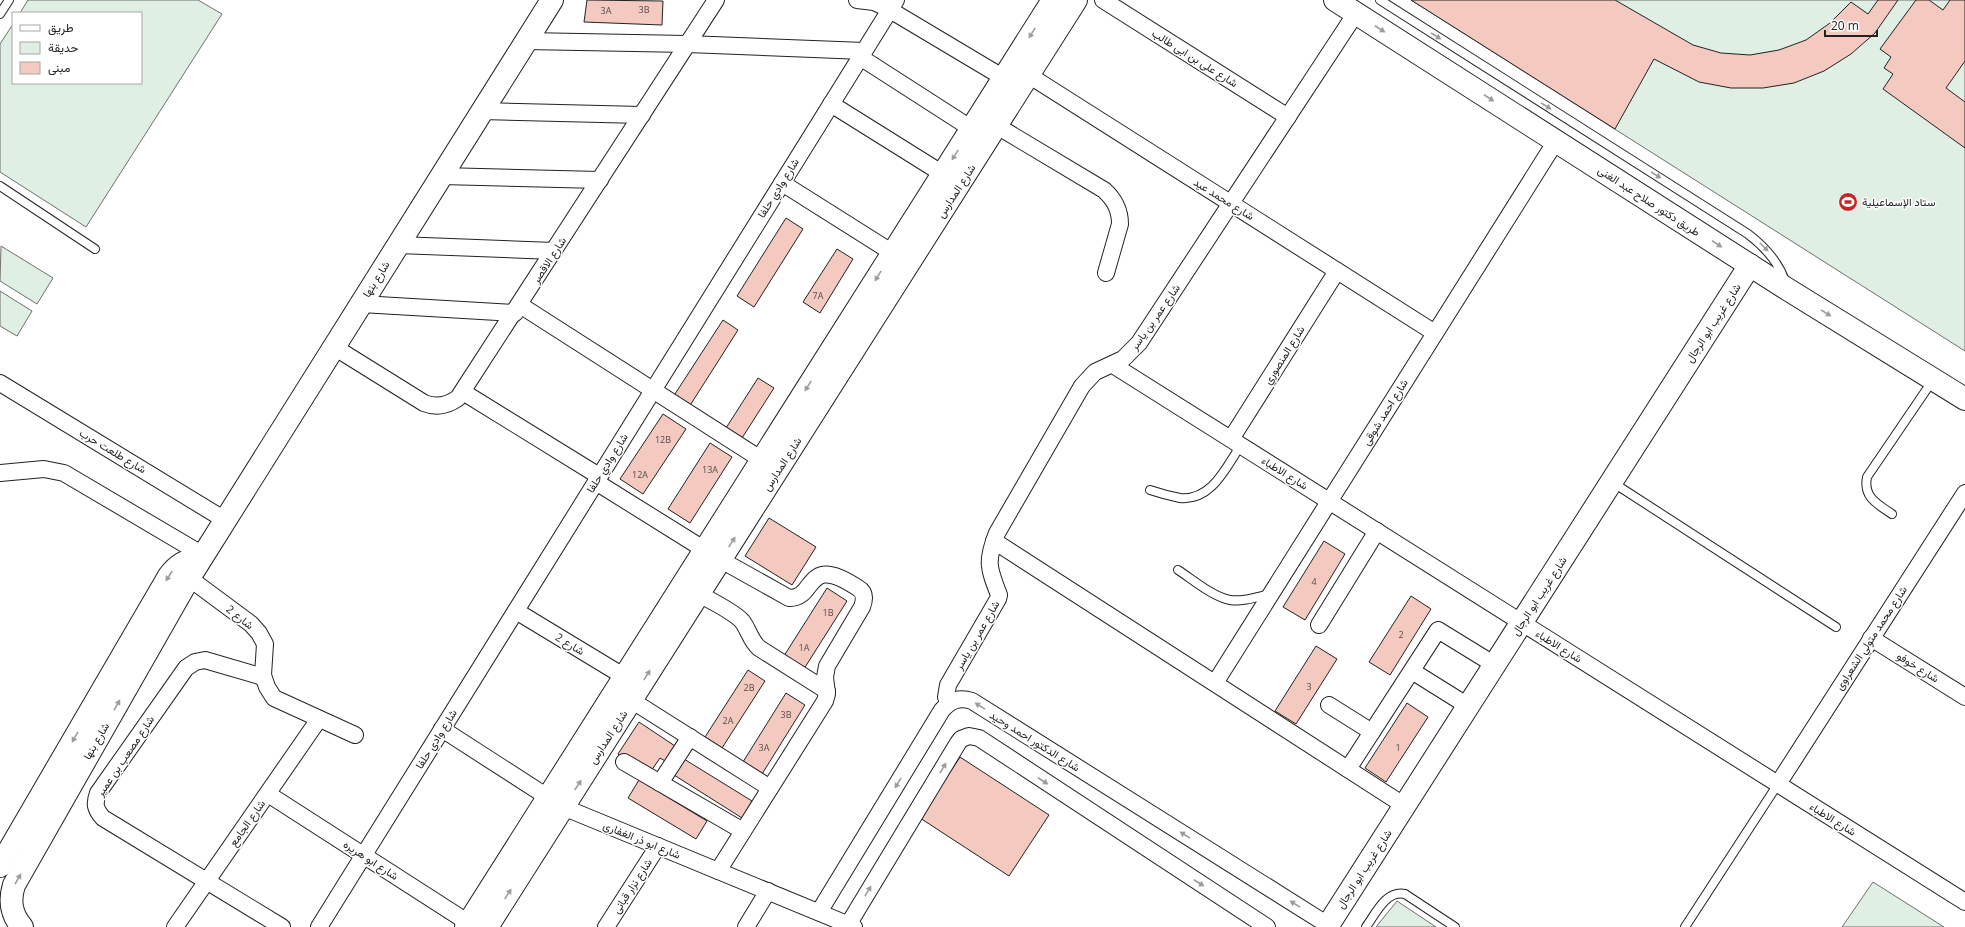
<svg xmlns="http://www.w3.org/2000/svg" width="1965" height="927" viewBox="0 0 1965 927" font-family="'Open Sans',Vazirmatn,sans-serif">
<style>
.green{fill:#e0efe3;stroke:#6f6f6f}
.building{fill:#f3c9c0;stroke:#222}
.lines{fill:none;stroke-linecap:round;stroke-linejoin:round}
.service-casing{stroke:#222;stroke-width:10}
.minor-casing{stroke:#222;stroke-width:18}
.secondary-casing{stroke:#222;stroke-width:24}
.primary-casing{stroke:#222;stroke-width:24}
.service{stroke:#fff;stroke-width:8}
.minor{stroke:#fff;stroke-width:16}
.secondary{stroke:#fff;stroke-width:22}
.primary{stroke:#fff;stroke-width:22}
.oneway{fill:#9c9c9c}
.labels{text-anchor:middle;stroke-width:3;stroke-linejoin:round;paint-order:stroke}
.number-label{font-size:9px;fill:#564c4a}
.street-label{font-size:11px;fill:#222;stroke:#fff}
.poi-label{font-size:11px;fill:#222;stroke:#fff;text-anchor:start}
</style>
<rect width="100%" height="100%" fill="#fff"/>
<!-- green -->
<g class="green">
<path d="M28,0H198L222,14L86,227L0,172V44L13,24V83H141V13H20Z"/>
<path d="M1411,0H1965V351Z"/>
<path d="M1,246L53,278L37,304L0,281Z"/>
<path d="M0,291L32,311L17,336L0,326Z"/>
<path d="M1873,882L1944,927H1842Z"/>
<path d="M1397,901L1436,927H1376Z"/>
</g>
<!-- building -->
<g class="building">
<path d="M587,0L663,1L662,25L584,22Z"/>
<path d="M1411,0H1615L1693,45L1721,53L1750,55L1779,50L1806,40L1830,23L1851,2L1868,14L1878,0H1898L1875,33L1851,54L1824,71L1794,83L1763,88H1731L1699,82L1654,59L1615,129Z"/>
<path d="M1916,0H1929L1943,10L1950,0H1965V61L1946,88L1965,102V148L1883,89L1893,74L1884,68L1891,57L1880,49Z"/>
<path d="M786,218L803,229L754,307L737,296Z"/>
<path d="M837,249L853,259L820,313L803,302Z"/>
<path d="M723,320L738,330L689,407L673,397Z"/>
<path d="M758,378L774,388L742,438L726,428Z"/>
<path d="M663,414L686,429L643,494L620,479Z"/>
<path d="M710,443L732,457L690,523L668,509Z"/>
<path d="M769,518L816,547L792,585L745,556Z"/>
<path d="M1324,541L1345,554L1305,620L1283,607Z"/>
<path d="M827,588L847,601L802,672L782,659Z"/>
<path d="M1411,596L1431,609L1390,675L1369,662Z"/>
<path d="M1316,646L1337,659L1296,724L1275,711Z"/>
<path d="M748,670L765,681L722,748L705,737Z"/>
<path d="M786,693L805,705L762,774L743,762Z"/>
<path d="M1407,703L1428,717L1386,782L1365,768Z"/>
<path d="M639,722L675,746L665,761L660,758L649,774L618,754Z"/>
<path d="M960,757L1049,815L1009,876L920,818Z"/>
<path d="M684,759L752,801L742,818L674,775Z"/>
<path d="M639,780L707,821L696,839L628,798Z"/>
</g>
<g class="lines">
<!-- service casing -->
<g class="service-casing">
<g id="service">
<path d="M1380,0L1748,234C1765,247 1778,261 1785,281"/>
<path d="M0,14L9,0"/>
<path d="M0,186L95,249"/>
<path d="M1612,482L1836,627"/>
<path d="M1150,490C1159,493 1170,496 1180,498C1212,501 1226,467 1241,445"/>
<path d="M1892,514C1877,504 1863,497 1867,477L1933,380"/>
<path d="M1178,570C1192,579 1213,597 1230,600C1243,602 1257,597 1270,594"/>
<path d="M1366,927C1376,913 1386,890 1405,894L1455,927"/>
<path d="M1685,927L1778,784"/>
</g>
</g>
<!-- minor casing -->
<g class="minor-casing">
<g id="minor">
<path d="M857,0L874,2L885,7L1004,78"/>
<path d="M1103,0L1288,117"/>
<path d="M526,41L687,44L864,51"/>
<path d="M860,57L972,129"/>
<path d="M1019,69L1435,333"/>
<path d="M831,104L943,174"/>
<path d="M482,111L642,115"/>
<path d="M997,126L1104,190C1115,200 1120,210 1120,224L1106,273"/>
<path d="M441,176L600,180"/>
<path d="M782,183L893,253"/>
<path d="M398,245L554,251"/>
<path d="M361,304L515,313"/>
<path d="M520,305L762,460"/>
<path d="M334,347L424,403C436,408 447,406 458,398L716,0"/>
<path d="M1113,365L1965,902"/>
<path d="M0,383L225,520"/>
<path d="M463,392L599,476"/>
<path d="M1231,439L1337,271"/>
<path d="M0,473L44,469L64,473L203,555"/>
<path d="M596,482L721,560L789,598C817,599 804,552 858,588C865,592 865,599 862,607L827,666L825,677L827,694L825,701L718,871"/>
<path d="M994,541L1405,806"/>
<path d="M189,578L251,624L259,633L265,644L263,675L267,687L274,698L355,735"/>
<path d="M699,594C711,601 733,611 742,621C749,630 750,640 759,648L827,691"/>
<path d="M516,611L625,677"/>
<path d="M1319,625L1377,531"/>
<path d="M1871,638L1965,697"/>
<path d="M1412,671L1468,706"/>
<path d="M263,677L205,660L195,662L186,668L98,793C94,804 95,809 103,818L282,927"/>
<path d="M1215,683L1556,141"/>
<path d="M631,700L770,788"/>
<path d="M948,703L946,697L948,685L998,599L999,595C988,567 986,561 997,533L1082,386L1095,372L1123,359L1139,343L1356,13"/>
<path d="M1329,705L1372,732"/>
<path d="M442,729L563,807L854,927"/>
<path d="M624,762L743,831"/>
<path d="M1348,769L1438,630L1495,665"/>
<path d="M660,783L690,737"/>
<path d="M1778,784L1965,493"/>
<path d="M268,794L475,927"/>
<path d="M819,912L942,710C951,700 959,697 972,701L1328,925"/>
<path d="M848,925L958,743L961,739L969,736L979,738L1267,927"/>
<path d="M175,927L319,719"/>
<path d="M319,927L896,0"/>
<path d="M606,927L658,846"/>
<path d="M746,927L768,891"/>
</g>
</g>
<!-- secondary casing -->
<g class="secondary-casing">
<g id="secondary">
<path d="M0,866L169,576C177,565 187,559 201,558"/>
<path d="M22,927C11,914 9,901 14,885L189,578L552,0"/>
<path d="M466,927L1053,0"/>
<path d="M487,927L1076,0"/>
<path d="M1327,927L1750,265"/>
</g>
</g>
<!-- primary casing -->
<g class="primary-casing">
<path id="primary" d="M1335,0L1787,289L1965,399"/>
</g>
<!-- service -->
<use href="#service" class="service"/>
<!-- minor -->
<use href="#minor" class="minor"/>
<!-- secondary -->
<use href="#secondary" class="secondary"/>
<!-- primary -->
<use href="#primary" class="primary"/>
</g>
<!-- one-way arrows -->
<defs><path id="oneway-solid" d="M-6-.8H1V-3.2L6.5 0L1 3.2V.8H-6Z"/></defs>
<g class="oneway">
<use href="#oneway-solid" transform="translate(1380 29) rotate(33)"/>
<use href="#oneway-solid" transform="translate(1032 33) rotate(122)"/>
<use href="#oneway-solid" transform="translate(1436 36) rotate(32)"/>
<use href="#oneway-solid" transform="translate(1489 98) rotate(33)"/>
<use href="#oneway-solid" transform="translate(1546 106) rotate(32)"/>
<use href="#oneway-solid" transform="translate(955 155) rotate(122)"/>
<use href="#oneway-solid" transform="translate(1656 175) rotate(32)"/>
<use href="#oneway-solid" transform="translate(1717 244) rotate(33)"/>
<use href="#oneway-solid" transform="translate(1764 247) rotate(45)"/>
<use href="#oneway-solid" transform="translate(878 276) rotate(122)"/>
<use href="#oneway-solid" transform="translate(1826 313) rotate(32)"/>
<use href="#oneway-solid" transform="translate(808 386) rotate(122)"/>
<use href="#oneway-solid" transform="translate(732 542) rotate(-57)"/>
<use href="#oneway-solid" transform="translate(169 576) rotate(123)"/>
<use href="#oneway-solid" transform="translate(647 675) rotate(-58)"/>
<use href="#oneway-solid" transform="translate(117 705) rotate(-60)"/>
<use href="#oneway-solid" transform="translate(980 706) rotate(-148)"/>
<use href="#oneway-solid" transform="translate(75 737) rotate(120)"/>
<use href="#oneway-solid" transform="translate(943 768) rotate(-59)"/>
<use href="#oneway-solid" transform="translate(1043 781) rotate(33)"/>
<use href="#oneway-solid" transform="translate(898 783) rotate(121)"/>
<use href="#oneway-solid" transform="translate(578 785) rotate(-57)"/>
<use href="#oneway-solid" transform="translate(1185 835) rotate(-148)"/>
<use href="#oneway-solid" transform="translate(18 879) rotate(-60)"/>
<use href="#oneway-solid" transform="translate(1199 883) rotate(33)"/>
<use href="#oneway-solid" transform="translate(868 891) rotate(-59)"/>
<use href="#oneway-solid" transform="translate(508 894) rotate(-57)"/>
<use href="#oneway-solid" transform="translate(1295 904) rotate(-148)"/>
</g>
<!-- icons -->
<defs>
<g id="stadium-disc" transform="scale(1)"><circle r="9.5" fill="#c62828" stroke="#fff"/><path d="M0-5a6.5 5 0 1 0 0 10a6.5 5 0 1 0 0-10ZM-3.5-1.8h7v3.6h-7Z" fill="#fff"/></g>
</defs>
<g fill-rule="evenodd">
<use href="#stadium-disc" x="1848" y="202"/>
</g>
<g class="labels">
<!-- number labels -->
<g class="number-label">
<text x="644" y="13">3B</text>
<text x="606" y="14">3A</text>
<text x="818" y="299">7A</text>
<text x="663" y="443">12B</text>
<text x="710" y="473">13A</text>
<text x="640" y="478">12A</text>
<text x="1314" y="585">4</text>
<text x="828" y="616">1B</text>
<text x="1401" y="638">2</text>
<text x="804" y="651">1A</text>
<text x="1309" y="690">3</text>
<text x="749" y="691">2B</text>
<text x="786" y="718">3B</text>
<text x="728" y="724">2A</text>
<text x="764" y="751">3A</text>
<text x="1398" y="751">1</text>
</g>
<!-- street labels -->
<g class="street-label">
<text transform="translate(1195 58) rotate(32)" y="4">شارع على بن ابى طالب</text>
<text transform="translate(778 188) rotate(-58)" y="4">شارع وادي حلفا</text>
<text transform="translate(956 191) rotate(-57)" y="4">شارع المدارس</text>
<text transform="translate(1224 199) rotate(32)" y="4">شارع محمد عيد</text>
<text transform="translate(1649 201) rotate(33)" y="4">طريق دكتور صلاح عبد الغنى</text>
<text transform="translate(549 260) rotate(-57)" y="4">شارع الاقصر</text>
<text transform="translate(376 279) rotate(-58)" y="4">شارع بنها</text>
<text transform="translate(1155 317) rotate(-55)" y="4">شارع عمر بن ياسر</text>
<text transform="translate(1713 323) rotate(-57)" y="4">شارع غريب ابو الرجال</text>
<text transform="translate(1284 355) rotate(-58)" y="4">شارع المنصوري</text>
<text transform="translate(1385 412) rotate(-58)" y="4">شارع احمد شوقى</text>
<text transform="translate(113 451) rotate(31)" y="4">شارع طلعت حرب</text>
<text transform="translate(607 463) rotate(-58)" y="4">شارع وادي حلفا</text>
<text transform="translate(782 464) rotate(-57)" y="4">شارع المدارس</text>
<text transform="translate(1285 473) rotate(32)" y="4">شارع الاطباء</text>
<text transform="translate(1539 596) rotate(-57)" y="4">شارع غريب ابو الرجال</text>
<text transform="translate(240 617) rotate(38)" y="4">شارع 2</text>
<text transform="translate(977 635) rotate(-60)" y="4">شارع عمر بن ياسر</text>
<text transform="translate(1871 638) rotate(-57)" y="4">شارع محمد متولي الشعراوى</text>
<text transform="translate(570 644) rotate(31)" y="4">شارع 2</text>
<text transform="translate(1559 646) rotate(32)" y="4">شارع الاطباء</text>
<text transform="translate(1918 667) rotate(32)" y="4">شارع خوفو</text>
<text transform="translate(608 737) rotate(-57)" y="4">شارع المدارس</text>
<text transform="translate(436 739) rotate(-58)" y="4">شارع وادي حلفا</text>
<text transform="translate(96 741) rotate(-60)" y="4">شارع بنها</text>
<text transform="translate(1035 741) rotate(32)" y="4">شارع الدكتور احمد وحيد</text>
<text transform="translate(125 756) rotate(-56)" y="4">شارع مصعب بن عمير</text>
<text transform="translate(1833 819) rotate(32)" y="4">شارع الاطباء</text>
<text transform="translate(247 823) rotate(-55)" y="4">شارع الجامع</text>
<text transform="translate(642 840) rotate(22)" y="4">شارع ابو ذر الغفارى</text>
<text transform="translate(371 860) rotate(33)" y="4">شارع ابو هريره</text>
<text transform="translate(1364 869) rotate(-57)" y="4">شارع غريب ابو الرجال</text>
<text transform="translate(632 886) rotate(-57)" y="4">شارع نزار قبانى</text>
</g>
<!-- poi labels -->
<g class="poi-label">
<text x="1862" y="206">ستاد الإسماعيلية</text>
</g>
</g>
<!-- legend -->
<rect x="12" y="12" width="130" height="72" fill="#ffffff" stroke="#a7a7a7"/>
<rect x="20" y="25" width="20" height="6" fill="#ffffff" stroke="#a7a7a7"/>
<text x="48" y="32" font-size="12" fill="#222222">طريق</text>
<rect x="20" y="42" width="20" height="12" fill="#e0efe3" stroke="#a7a7a7"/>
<text x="48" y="52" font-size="12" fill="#222222">حديقة</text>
<rect x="20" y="62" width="20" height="12" fill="#f3c9c0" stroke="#a7a7a7"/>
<text x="48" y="72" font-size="12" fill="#222222">مبنى</text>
<!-- scale -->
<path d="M1825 30v6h52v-6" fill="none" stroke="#222222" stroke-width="2"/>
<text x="1831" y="30" font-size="12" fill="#222222" stroke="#ffffff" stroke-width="3" paint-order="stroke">20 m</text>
</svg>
